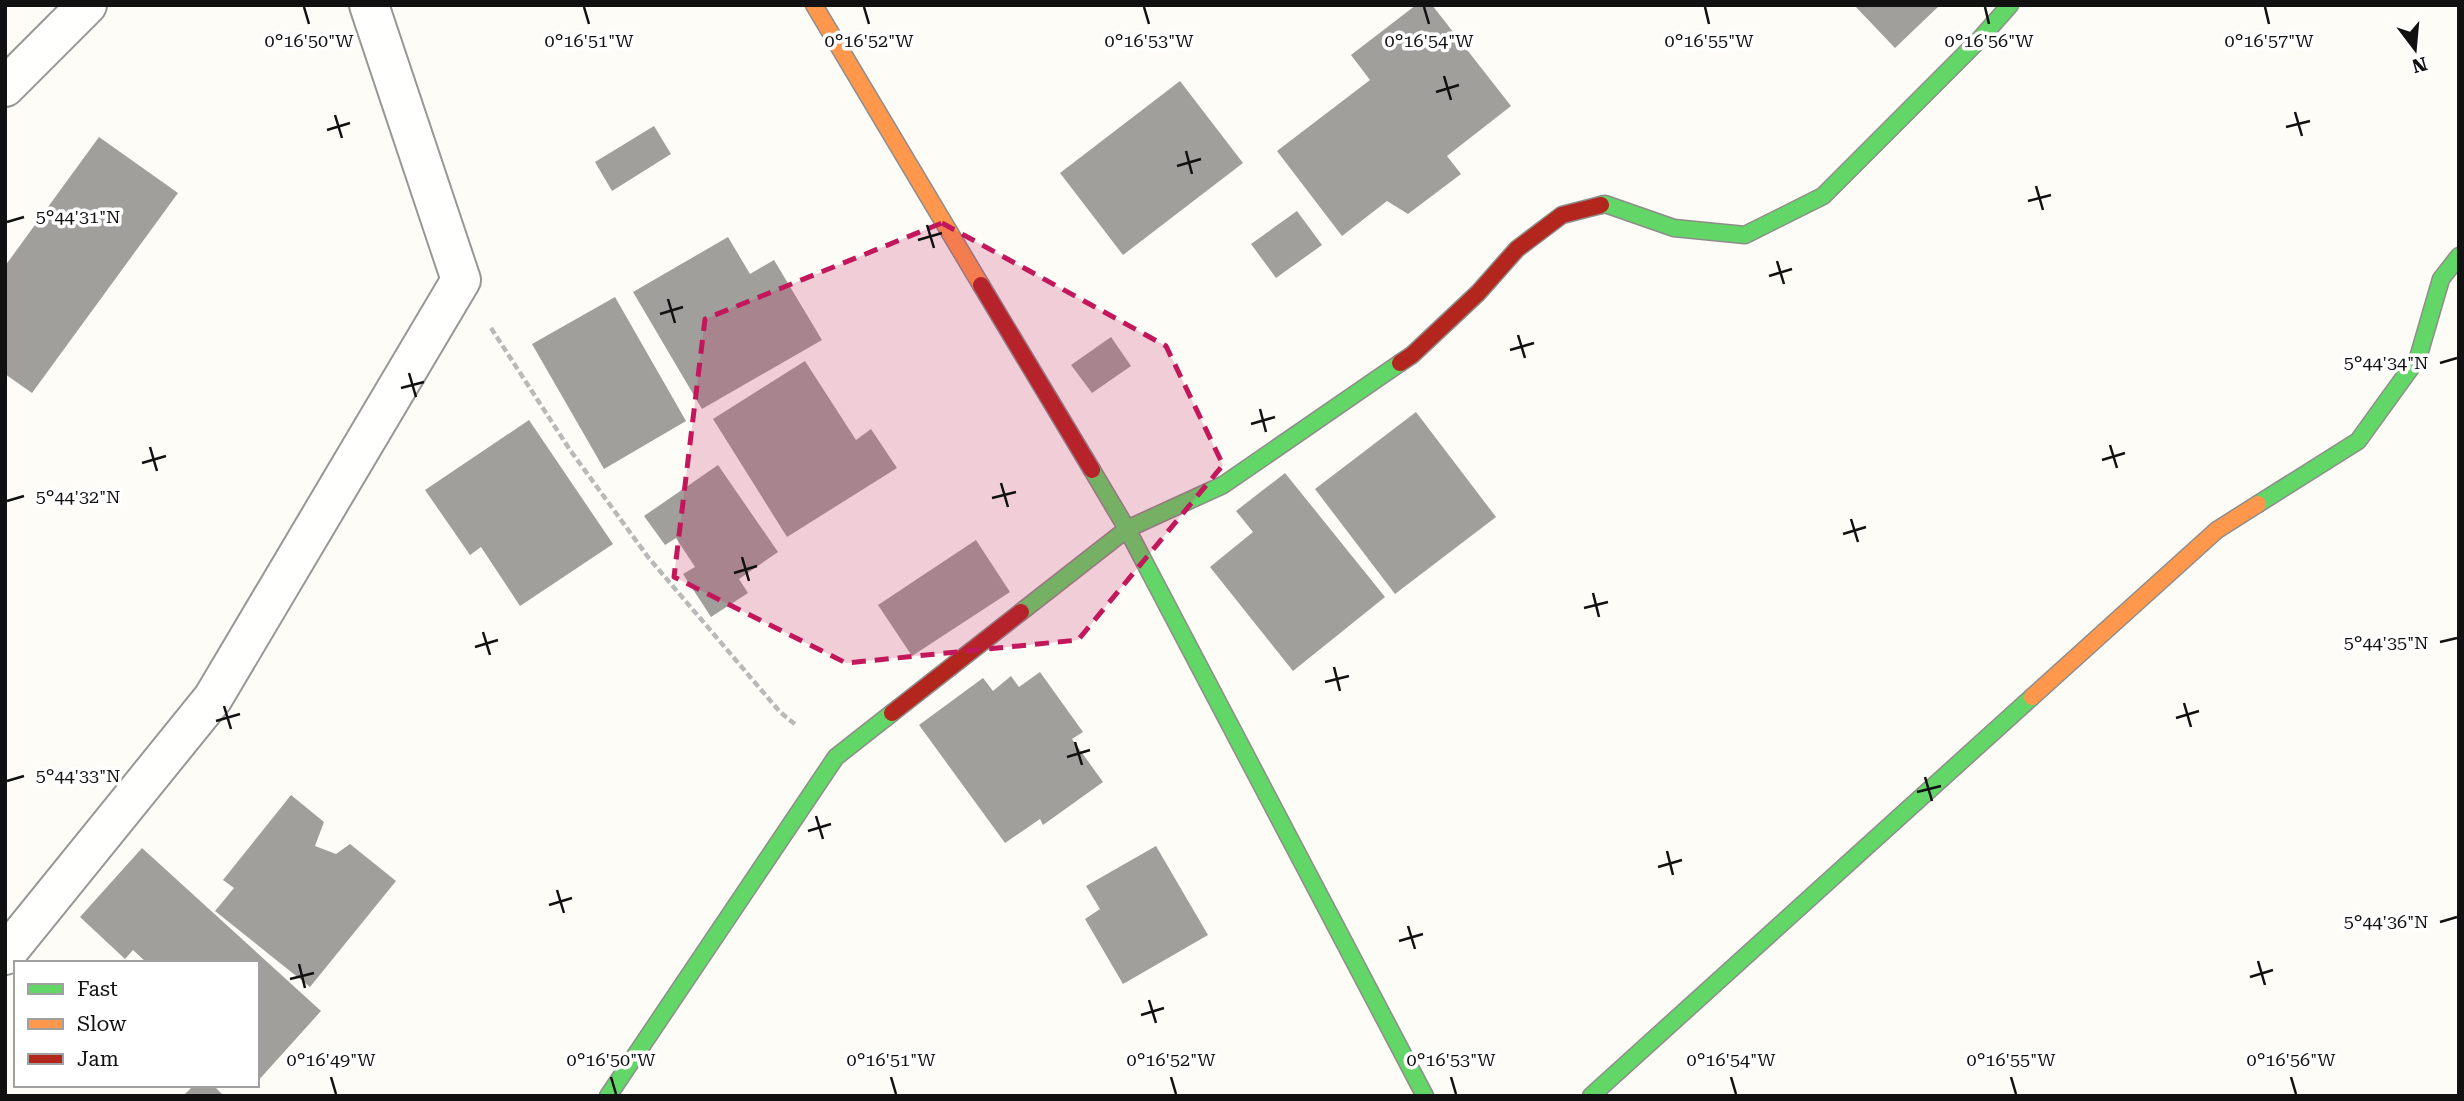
<svg xmlns="http://www.w3.org/2000/svg" width="2464" height="1101" viewBox="0 0 2464 1101" font-family="'Roboto Serif',serif">
<style>
.building{fill:#a19f9c}
.lines{fill:none;stroke-linecap:round;stroke-linejoin:round}
.street-casing{stroke:#979795;stroke-width:42}
.fast-casing{stroke:#8e8d8b;stroke-width:19}
.slow-casing{stroke:#8e8d8b;stroke-width:19}
.jam-casing{stroke:#8e8d8b;stroke-width:19}
.path{stroke:#b9b9b8;stroke-width:4.5;stroke-dasharray:7 3.5;stroke-linecap:butt}
.street{stroke:#fffffe;stroke-width:38}
.fast{stroke:#63d668;stroke-width:16}
.slow{stroke:#ff974d;stroke-width:16}
.jam{stroke:#b3261e;stroke-width:16}
.marked{fill:#c2185b;fill-opacity:0.2;stroke:#c2185b;stroke-width:5;stroke-dasharray:14 9;stroke-linejoin:round}
.ticks{fill:none;stroke:#111;stroke-width:2.5}
.ticks-label{font-size:18px;text-anchor:middle;fill:#111;stroke:#fff;stroke-width:7;stroke-linejoin:round;paint-order:stroke}
</style>
<rect width="100%" height="100%" fill="#fdfcf7"/>
<!-- building -->
<g class="building">
<path d="M1416,5H1432L1511,106L1447,156L1461,174L1408,214L1387,201L1342,236L1277,151L1370,80L1351,55Z"/>
<path d="M1854,5H1940L1895,48Z"/>
<path d="M1180,81L1243,163L1123,255L1060,173Z"/>
<path d="M654,126L671,154L612,191L595,162Z"/>
<path d="M99,137L178,193L32,393L5,374V266Z"/>
<path d="M1297,211L1322,245L1276,278L1251,244Z"/>
<path d="M728,237L750,274L774,260L822,340L702,409L633,292Z"/>
<path d="M615,297L686,421L604,469L532,344Z"/>
<path d="M1111,337L1131,366L1092,393L1071,365Z"/>
<path d="M805,361L856,440L871,429L897,468L787,537L713,419Z"/>
<path d="M1416,412L1496,517L1395,594L1315,489Z"/>
<path d="M529,420L613,544L520,606L481,547L470,555L425,490Z"/>
<path d="M718,465L778,552L739,579L748,593L711,617L683,574L695,567L676,538L665,545L644,516Z"/>
<path d="M1285,473L1385,597L1293,671L1210,567L1253,532L1236,511Z"/>
<path d="M976,540L1010,592L912,656L878,605Z"/>
<path d="M1040,672L1083,732L1072,739L1103,782L1043,825L1040,819L1005,843L919,725L983,678L993,691L1011,676L1019,687Z"/>
<path d="M291,795L324,822L315,846L336,854L350,844L396,881L310,987L215,911L234,888L223,880Z"/>
<path d="M1156,846L1208,935L1123,984L1085,919L1100,909L1086,886Z"/>
<path d="M142,848L321,1011L257,1082V963H147L133,950L125,959L80,917Z"/>
<path d="M194,1085H213L224,1096H183Z"/>
</g>
<g class="lines">
<!-- street casing -->
<g class="street-casing">
<g id="street">
<path d="M5,87L87,5"/>
<path d="M5,955L213,698L461,280L369,5"/>
</g>
</g>
<!-- fast casing -->
<g class="fast-casing">
<g id="fast">
<path d="M1601,205L1605,204L1674,228L1745,235L1823,196L1979,40L2010,5"/>
<path d="M1092,470L1127,529L1425,1096"/>
<path d="M2258,504L2358,441L2418,358L2441,279L2459,256"/>
<path d="M1021,612L1127,529L1223,485L1400,363"/>
<path d="M608,1096L836,757L892,713"/>
<path d="M1591,1096L2032,697"/>
</g>
</g>
<!-- slow casing -->
<g class="slow-casing">
<g id="slow">
<path d="M814,5L981,285"/>
<path d="M2032,697L2217,530L2258,504"/>
</g>
</g>
<!-- jam casing -->
<g class="jam-casing">
<g id="jam">
<path d="M981,285L1092,470"/>
<path d="M1400,363L1412,355L1478,293L1517,249L1562,215L1601,205"/>
<path d="M892,713L1021,612"/>
</g>
</g>
<!-- path -->
<path class="path" d="M491,328L570,450L648,557L780,712L796,725"/>
<!-- street -->
<use href="#street" class="street"/>
<!-- fast -->
<use href="#fast" class="fast"/>
<!-- slow -->
<use href="#slow" class="slow"/>
<!-- jam -->
<use href="#jam" class="jam"/>
</g>
<!-- marked area -->
<path class="marked" d="M942,223L1166,346L1223,465L1078,640L846,663L674,577L705,319Z"/>
<!-- ticks -->
<path class="ticks" d="M304,7L309,24M584,7L589,24M864,7L869,24M1144,7L1149,24M1424,7L1429,24M1705,7L1709,24M1985,7L1989,24M2265,7L2269,24M1444,76L1451,100M1436,92L1459,85M2295,112L2302,136M335,115L342,138M2286,127L2310,121M327,130L350,123M1186,151L1192,174M1177,166L1201,159M2036,186L2043,210M2028,201L2051,195M7,222L24,217M927,225L934,248M918,240L942,233M1777,261L1784,284M1769,276L1792,269M668,299L675,323M660,314L683,307M1518,335L1525,358M1510,350L1534,343M2440,363L2457,358M409,373L416,397M401,388L424,382M1260,409L1266,432M1251,424L1275,417M2110,445L2117,468M150,447L157,471M2102,460L2125,453M142,463L166,456M1001,483L1008,507M992,498L1016,492M7,501L24,496M1851,519L1858,542M1843,534L1866,527M742,557L749,581M734,573L757,566M1593,593L1599,617M1584,608L1608,602M483,632L490,655M2440,642L2457,638M475,647L498,640M1334,667L1340,691M1325,682L1349,676M2184,703L2191,727M224,706L231,729M2176,718L2199,711M216,721L240,714M1075,742L1082,765M1067,757L1090,750M1925,777L1932,801M7,781L24,776M1917,792L1941,786M816,816L823,839M808,831L831,824M1667,851L1673,875M1658,867L1682,860M557,890L564,913M549,905L572,898M2440,922L2457,917M1408,926L1415,949M1399,941L1423,934M2258,961L2265,985M299,964L305,988M2250,977L2273,970M290,979L314,973M1149,1000L1156,1023M1141,1015L1164,1008M331,1077L336,1094M611,1077L616,1094M891,1077L896,1094M1171,1077L1176,1094M1451,1077L1456,1094M1731,1077L1736,1094M2011,1077L2016,1094M2291,1077L2296,1094"/>
<g class="ticks-label">
<text x="309" y="47">0°16'50"W</text>
<text x="589" y="47">0°16'51"W</text>
<text x="869" y="47">0°16'52"W</text>
<text x="1149" y="47">0°16'53"W</text>
<text x="1429" y="47">0°16'54"W</text>
<text x="1709" y="47">0°16'55"W</text>
<text x="1989" y="47">0°16'56"W</text>
<text x="2269" y="47">0°16'57"W</text>
<text x="78" y="223">5°44'31"N</text>
<text x="2386" y="369">5°44'34"N</text>
<text x="78" y="503">5°44'32"N</text>
<text x="2386" y="649">5°44'35"N</text>
<text x="78" y="782">5°44'33"N</text>
<text x="2386" y="928">5°44'36"N</text>
<text x="331" y="1066">0°16'49"W</text>
<text x="611" y="1066">0°16'50"W</text>
<text x="891" y="1066">0°16'51"W</text>
<text x="1171" y="1066">0°16'52"W</text>
<text x="1451" y="1066">0°16'53"W</text>
<text x="1731" y="1066">0°16'54"W</text>
<text x="2011" y="1066">0°16'55"W</text>
<text x="2291" y="1066">0°16'56"W</text>
</g>
<!-- border -->
<rect width="2464" height="1101" fill="none" stroke="#111111" stroke-width="14"/>
<!-- legend -->
<rect x="14" y="961" width="245" height="126" fill="#ffffff" stroke="#a0a0a0" stroke-width="2"/>
<rect x="28" y="984" width="35" height="10" fill="#63d668" stroke="#a0a0a0" stroke-width="2"/>
<text x="77" y="996" font-size="21" fill="#111111">Fast</text>
<rect x="28" y="1019" width="35" height="10" fill="#ff974d" stroke="#a0a0a0" stroke-width="2"/>
<text x="77" y="1031" font-size="21" fill="#111111">Slow</text>
<rect x="28" y="1054" width="35" height="10" fill="#b3261e" stroke="#a0a0a0" stroke-width="2"/>
<text x="77" y="1066" font-size="21" fill="#111111">Jam</text>
<!-- north arrow -->
<g transform="translate(2415 49) rotate(164)" stroke="#ffffff" stroke-width="5" paint-order="stroke">
<path d="M0-5L12 26L0 18L-12 26Z" fill="#111111"/>
<text y="-10" font-size="19" font-weight="bold" text-anchor="middle" fill="#111111">N</text>
</g>
</svg>
